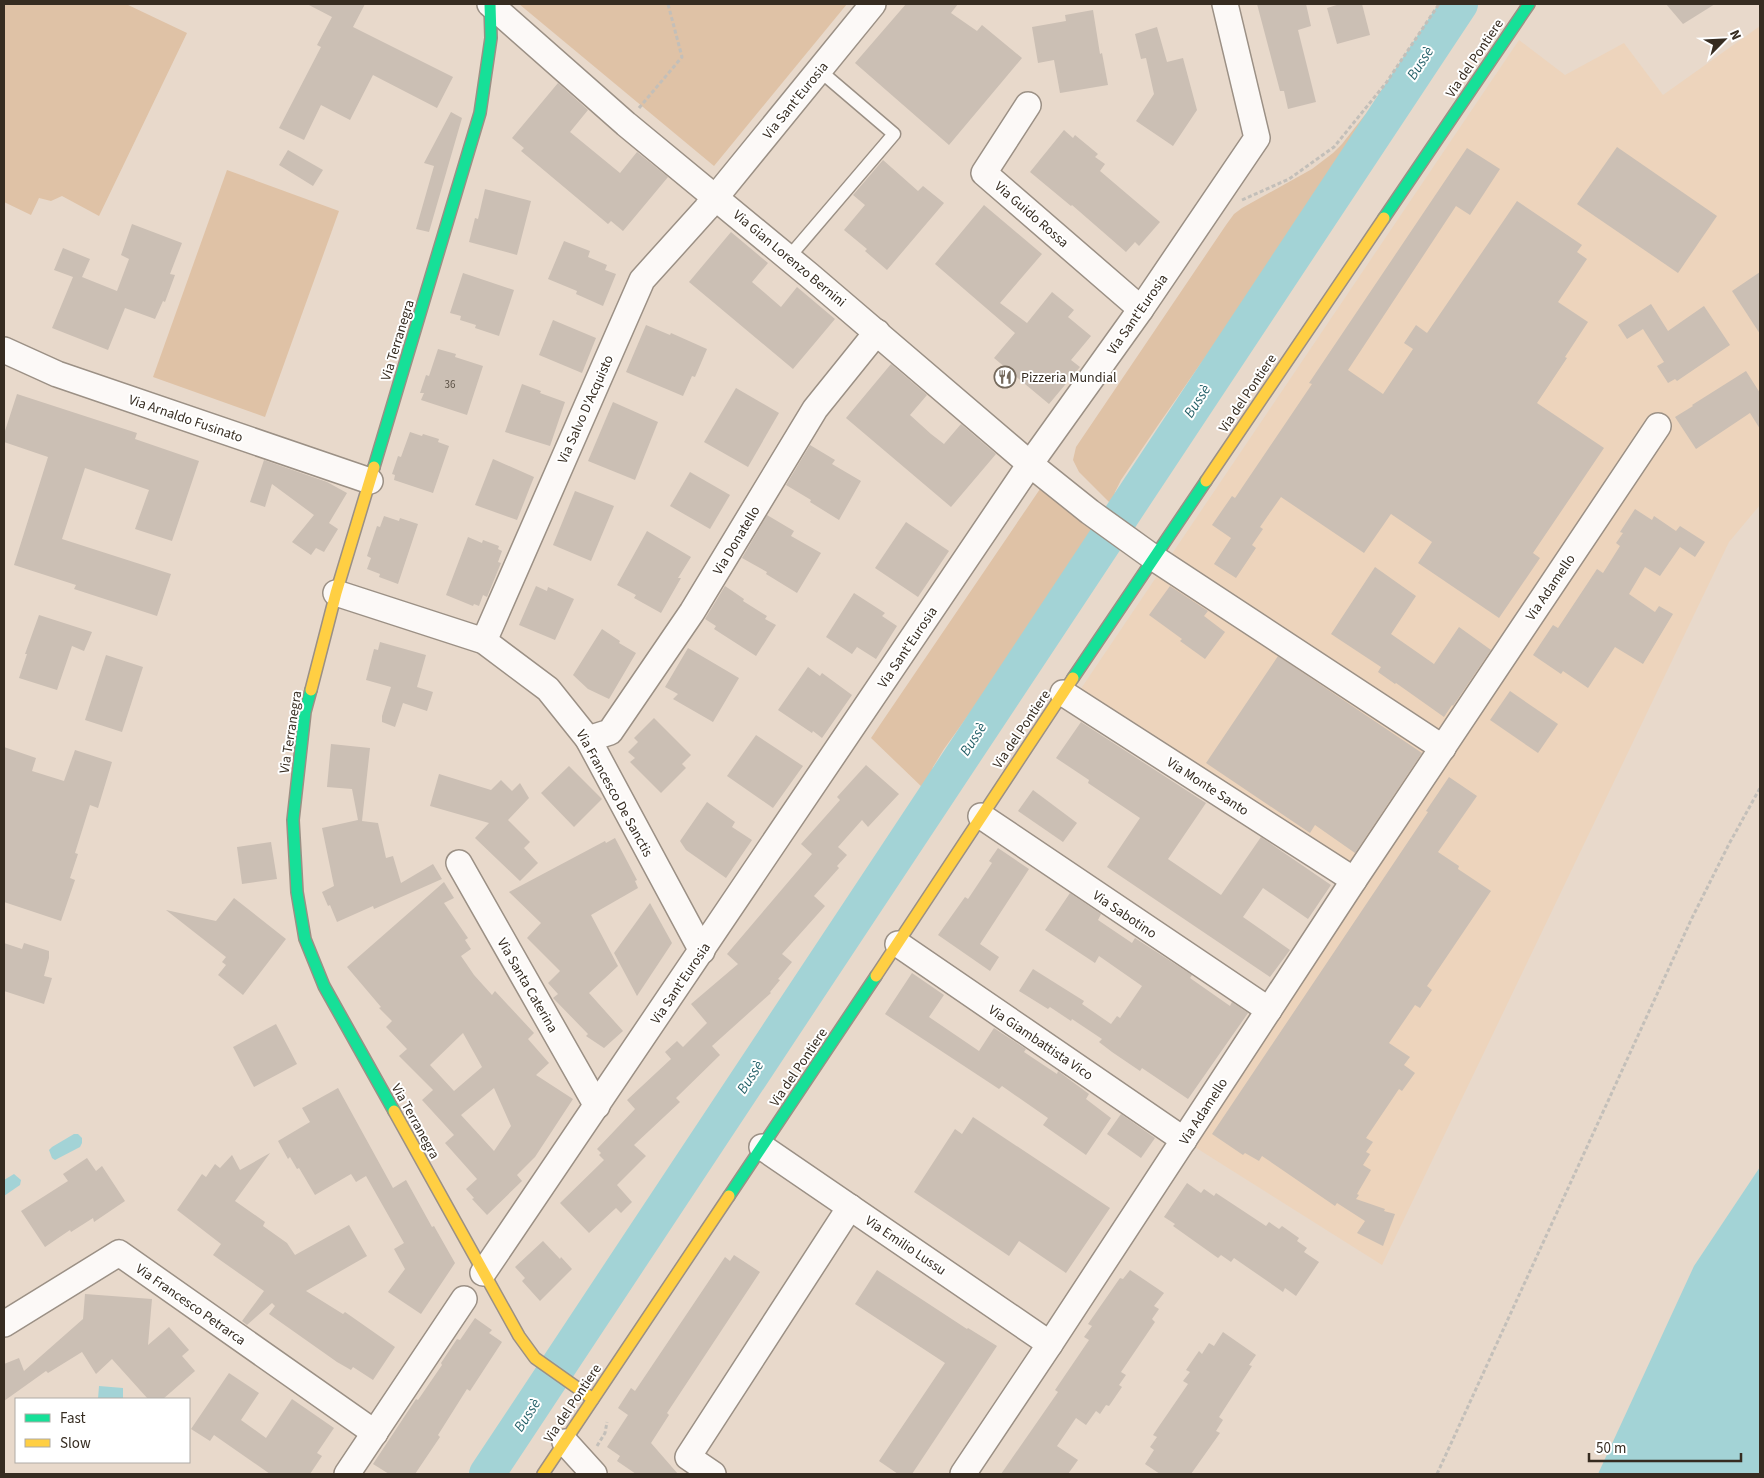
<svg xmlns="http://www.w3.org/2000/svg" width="1764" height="1478" viewBox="0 0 1764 1478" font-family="'Source Sans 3',sans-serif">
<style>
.built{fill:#edd4bc}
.green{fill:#dfc2a6}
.water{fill:#a3d3d6}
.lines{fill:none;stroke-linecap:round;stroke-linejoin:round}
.river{stroke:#a3d3d6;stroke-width:36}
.building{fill:#cbbfb4;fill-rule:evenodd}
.lane-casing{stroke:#9b9085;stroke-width:15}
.street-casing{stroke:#9b9085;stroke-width:28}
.fast-casing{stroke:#9b9085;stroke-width:14}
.slow-casing{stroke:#9b9085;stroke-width:14}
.path{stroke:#c3bfb9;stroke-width:3;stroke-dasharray:4 2.5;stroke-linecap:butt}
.lane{stroke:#fcf9f7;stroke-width:12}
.street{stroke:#fcf9f7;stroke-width:25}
.fast{stroke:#16e098;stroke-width:11}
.slow{stroke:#ffcf43;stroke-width:11}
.labels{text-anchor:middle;stroke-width:4;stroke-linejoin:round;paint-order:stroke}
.number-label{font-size:11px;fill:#5b5146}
.street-label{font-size:14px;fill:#362c21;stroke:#fff}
.poi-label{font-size:14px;fill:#362c21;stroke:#fff;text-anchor:start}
.water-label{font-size:15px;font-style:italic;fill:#256169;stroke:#fff}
</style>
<rect width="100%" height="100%" fill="#e8d9cb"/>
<!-- built -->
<path class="built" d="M1760,26V505L1729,542L1382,1265L1190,1144L1368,884L1080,690L1519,40L1565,75L1624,43L1663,95Z"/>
<!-- green -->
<g class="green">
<path d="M4,4H126L187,33L99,216L62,196L51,201L39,198L31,215L4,202Z"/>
<path d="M519,4H847L714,166Z"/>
<path d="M1391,89C1304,221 1209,348 1121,480L1115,492L1113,500L1109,502L1079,472L1073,460L1076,447L1226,225L1234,214L1242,208L1312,169L1333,153L1342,144L1364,116Z"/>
<path d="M227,170L339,211L265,417L153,377Z"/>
<path d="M1042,488L1094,528V533L1073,559L1010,657L944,749L933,767L928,782L923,788L871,738L1040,489Z"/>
</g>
<!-- water -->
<g class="water">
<path d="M74,1134H78L82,1138V1143L80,1147L55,1160L52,1158L49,1150L52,1147Z"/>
<path d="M1760,1167V1474H1598L1694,1266Z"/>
<path d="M14,1174L21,1180L20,1185L4,1196V1180Z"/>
<path d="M99,1386L123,1388V1399H98Z"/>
</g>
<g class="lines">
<!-- river -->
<path class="river" d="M487,1474L1460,4"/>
</g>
<!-- building -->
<g class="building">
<path d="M307,4H365L353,27L453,77L437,108L373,75L350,120L321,105L304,140L279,128L321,47L317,45L332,17Z"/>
<path d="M906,4H958L951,13L977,31L982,25L1022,58L949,145L855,63Z"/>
<path d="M1257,4H1306L1311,26L1298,30L1316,102L1288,109L1284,91H1280Z"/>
<path d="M1340,4H1362L1370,35L1337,44L1327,8Z"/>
<path d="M1666,4H1715L1683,24Z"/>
<path d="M1093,10L1100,54L1102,53L1108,85L1060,93L1054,60L1038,63L1032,27L1066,21L1065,15Z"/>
<path d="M1157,27L1167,62L1183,58L1197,110L1173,146L1136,121L1154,94L1146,58L1141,59L1135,34Z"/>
<path d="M558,83L588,110L570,132L620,173L637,152L668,177L623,231L611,221L608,224L521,151L524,148L512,138Z"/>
<path d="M451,112L462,118L429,232L416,229L434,166L424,163Z"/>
<path d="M1064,130L1073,138L1075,135L1098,154L1095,157L1105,164L1100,171L1160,222L1139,246L1135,242L1126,252L1072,205L1071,206L1030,172Z"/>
<path d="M1617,147L1717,216L1678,273L1577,204Z"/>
<path d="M1467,148L1500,169L1470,215L1456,206L1348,370L1383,394L1413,349L1404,343L1416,325L1427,333L1517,201L1582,245L1577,252L1587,259L1558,302L1588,322L1565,357L1567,358L1537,403L1604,448L1533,553L1540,558L1499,618L1418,563L1432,542L1391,514L1364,553L1281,497L1260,527L1263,529L1252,545L1256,548L1236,578L1214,564L1231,538L1212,525L1232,496L1235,498L1312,384L1309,383Z"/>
<path d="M288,150L323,170L313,186L279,165Z"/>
<path d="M883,160L918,191L923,186L944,203L887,270L865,251L867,249L844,230L865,205L853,195Z"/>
<path d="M485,189L531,201L517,255L469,242L475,218L478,219Z"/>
<path d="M984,205L1042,254L1000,303L1027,323L1052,292L1074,310L1068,317L1091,336L1071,360L1080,367L1049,404L994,358L1015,333L935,264Z"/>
<path d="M132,224L182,243L170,274L175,275L165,302L163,301L155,319L125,308L108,350L52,328L73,277L54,270L63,248L90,259L82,277L117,291L129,259L121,255Z"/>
<path d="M731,232L768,263L752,282L781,307L797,287L835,319L793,369L689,282Z"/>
<path d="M564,241L590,251L588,257L607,265L605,270L616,274L603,306L576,294L577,291L548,279Z"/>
<path d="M1760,272V334L1732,291Z"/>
<path d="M463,273L514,290L499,336L475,328L476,325L460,320L461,316L450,313Z"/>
<path d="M1651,304L1668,331L1704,306L1730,345L1677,381L1675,379L1668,383L1657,366L1664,362L1643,329L1627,339L1618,325Z"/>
<path d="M553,320L596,338L582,373L539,355Z"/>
<path d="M646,325L670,335L671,333L707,349L695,377L692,376L683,396L626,372Z"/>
<path d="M438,349L456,354L455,357L483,366L467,415L421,400L424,393H420L426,375L429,376Z"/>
<path d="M891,364L927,395L910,415L931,434L944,444L961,424L996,454L951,507L846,418Z"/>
<path d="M1746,371L1760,393V429L1750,413L1696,449L1675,417L1693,406L1692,405Z"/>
<path d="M522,384L541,391L540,393L565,402L550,446L505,432Z"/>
<path d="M736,388L779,413L748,467L704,442Z"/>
<path d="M17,394L137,433L135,439L199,461L172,541L135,529L149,490L85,468L62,539L171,574L157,616L74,589L76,585L14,565L48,457L4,442V434Z"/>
<path d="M613,402L658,422L635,480L588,461Z"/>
<path d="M410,432L422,436L423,434L439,439L438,442L449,446L433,493L394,480L395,475L392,474L398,456L401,457Z"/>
<path d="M810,445L835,460L832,464L861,481L839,520L810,502L811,500L786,485Z"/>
<path d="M493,459L534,477L517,520L475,505Z"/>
<path d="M264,460L327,482L347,493L329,523L338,529L324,552L316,548L311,555L292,542L314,515L272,484L265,507L250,502Z"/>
<path d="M690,472L730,495L710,529L670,506Z"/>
<path d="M575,491L614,506L591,561L553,545Z"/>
<path d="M1635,509L1652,520L1654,516L1676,531L1680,526L1705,542L1695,557L1680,547L1660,576L1645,567L1629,594L1655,612L1659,606L1673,614L1643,664L1615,647L1588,688L1563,671L1561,674L1533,655L1553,625L1558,628L1597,569L1603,573L1620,546L1616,543L1623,533L1620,532Z"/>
<path d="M767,515L794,531L791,536L821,553L797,593L766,574L767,572L742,558Z"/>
<path d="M384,516L399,521L400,518L418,524L398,584L379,577L380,574L367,569L371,558L367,556L377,526L380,527Z"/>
<path d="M906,522L949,551L918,597L875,568Z"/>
<path d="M647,531L691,557L678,578H681L661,613L634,598L636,595L617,585Z"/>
<path d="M468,537L482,543L483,540L499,546L498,549L502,551L498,562L501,563L487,597L483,595L479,606L474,604L473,606L446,595Z"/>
<path d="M1375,567L1416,596L1391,634L1434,664L1459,627L1491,650L1453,706L1452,705L1444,717L1396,683L1395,684L1378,672L1381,667L1331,634Z"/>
<path d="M536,586L547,591L548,587L574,599L555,640L519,625Z"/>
<path d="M725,586L744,599L743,601L767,616L765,619L776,625L756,656L714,629L716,626L705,619Z"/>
<path d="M1170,586L1208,611L1204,616L1225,632L1205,659L1180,641L1182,639L1149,615Z"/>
<path d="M854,593L885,613L882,616L897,626L876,659L857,647L852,654L826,637Z"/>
<path d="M39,615L92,632L84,651L72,646L57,690L19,678L27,654H25Z"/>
<path d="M602,629L620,641L619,643L636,653L609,699L588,689L573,675Z"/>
<path d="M380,642L426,655L417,687L433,692L427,711L403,703L395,727L382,722V716L391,687L366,680L374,649L378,650Z"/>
<path d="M688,648L739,678L713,722L673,699L678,694L665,687Z"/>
<path d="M106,655L143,667L122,732L85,720Z"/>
<path d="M1278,656L1422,753L1355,853L1315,825L1310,833L1206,763Z"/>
<path d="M808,667L820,676L822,673L852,695L822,738L813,731L812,733L778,710Z"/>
<path d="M1510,691L1558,724L1538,753L1490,720Z"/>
<path d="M654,718L691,755L682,764L686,768L661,793L630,762L635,758L628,752L638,742L634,738Z"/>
<path d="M1081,722L1206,803L1168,859L1221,895L1261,837L1331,885L1308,919L1263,888L1243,917L1290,950L1270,977L1107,867L1140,818L1088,783L1089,780L1056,758Z"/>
<path d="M756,735L803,766L773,808L727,776Z"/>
<path d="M331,744L370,748L362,821L378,823L386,858L393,856L401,883L433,864L442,879L374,909L373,906L337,922L330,905L328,906L322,892L334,886L322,828L358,820L352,789L327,787Z"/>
<path d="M4,747L36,758L32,771L64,781L75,750L112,762L98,808L90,805L75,853L78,854L70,878L75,880L61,921L4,902Z"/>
<path d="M866,765L899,794L868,827L862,820L838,847L847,855L837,866L839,868L814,896L825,906L782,954L792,962L778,979L780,980L770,992L771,993L712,1046L720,1055L676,1098L680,1102L634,1145L646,1156L617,1185L632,1202L621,1213L616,1208L589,1233L560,1203L604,1160L599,1155L601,1153L597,1149L635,1109L627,1100L671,1059L665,1052L677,1041L683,1047L707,1023L691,1004L738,964L727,954L812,854L801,844L840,800L837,797Z"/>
<path d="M569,766L602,799L574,827L541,793Z"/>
<path d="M439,774L491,790L501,780L512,791L520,783L529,798L508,820L530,842L524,848L538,863L520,881L475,838L489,823L430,806Z"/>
<path d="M1449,777L1477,796L1438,852L1459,866L1458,869L1491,891L1427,986L1432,990L1420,1008L1415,1005L1389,1043L1410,1057L1404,1065L1415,1073L1402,1091L1399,1089L1366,1138L1373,1142L1366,1152L1370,1154L1363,1165L1371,1170L1357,1194L1359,1195L1356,1199L1385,1209L1384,1211L1395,1214L1383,1246L1357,1233L1365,1221L1337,1203L1335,1206L1262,1156L1259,1161L1245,1153L1243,1155L1212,1134L1428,812L1426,811Z"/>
<path d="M1033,790L1077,823L1063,842L1018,811Z"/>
<path d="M707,802L735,822L732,827L752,840L726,878L686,850L680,841Z"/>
<path d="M615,838L637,880L635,881L638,888L591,915L618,966L589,993L623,1031L604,1048L586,1036L588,1034L553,998L558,994L548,983L560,971L527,938L541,923L509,892L605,841L606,843Z"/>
<path d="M271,842L277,879L242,884L237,847Z"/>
<path d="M998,848L1029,869L980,944L999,957L990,971L938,935L965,897L968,899L992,863L989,861Z"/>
<path d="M444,882L454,898L444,903L468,938L465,940L471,949L461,956L474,975L492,995L495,991L534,1033L528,1039L549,1063L536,1075L573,1099L535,1157L517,1175L522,1181L487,1215L472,1199L474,1198L466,1189L477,1179L445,1143L454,1135L422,1100L433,1090L399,1056L407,1049L386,1027L392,1021L379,1008L381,1007L347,967ZM463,1033L482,1067L454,1091L430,1065ZM494,1088L511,1126L494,1151L461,1115Z"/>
<path d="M1070,893L1101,914L1098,920L1132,943L1135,938L1192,975L1190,978L1230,1006L1232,1002L1248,1013L1188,1099L1142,1068L1140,1071L1112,1052L1099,1042L1102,1039L1072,1019L1071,1021L1050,1007L1048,1009L1019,991L1033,969L1084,1001L1082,1004L1111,1024L1117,1016L1120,1018L1142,986L1099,956L1095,963L1045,930Z"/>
<path d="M234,898L286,939L243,995L218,975L226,965L222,962L226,957L166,910L216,921Z"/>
<path d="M650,903L672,943L637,996L614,953Z"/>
<path d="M4,943L22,949L24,943L49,951V958L44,976L52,978L44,1004L4,991Z"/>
<path d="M912,973L944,995L929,1017L979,1051L994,1028L1026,1049L1024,1052L1057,1074L1058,1071L1089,1094L1086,1099L1111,1118L1086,1155L1043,1125L1048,1118L1002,1086L999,1089L885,1014Z"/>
<path d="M276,1024L297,1064L254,1087L233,1047Z"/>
<path d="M338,1088L393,1188L406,1180L432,1227L434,1226L455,1263L421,1314L388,1292L405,1269L394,1249L404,1243L366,1176L356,1182L351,1174L315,1195L299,1168L297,1169L290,1157L288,1159L278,1141L310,1122L302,1108Z"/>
<path d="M1121,1114L1155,1138L1141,1158L1107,1134Z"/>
<path d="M973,1117L1110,1208L1066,1273L1019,1241L1009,1256L914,1192L955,1129L962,1134Z"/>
<path d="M270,1153L235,1201L265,1222L263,1226L287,1243L295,1255L349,1225L367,1256L306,1291L343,1314L345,1312L395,1347L373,1380L353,1367L351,1370L337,1362L269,1314L275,1306L272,1303L247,1325L242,1321L264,1291L213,1255L221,1244L177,1210L202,1174L206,1177L215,1164L220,1168L232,1155L240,1170Z"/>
<path d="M87,1158L96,1171L102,1166L125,1201L94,1222L93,1218L71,1232L70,1230L45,1247L21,1211L68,1181L63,1174Z"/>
<path d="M1187,1183L1201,1193L1204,1189L1214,1196L1216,1193L1266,1226L1269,1222L1279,1229L1282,1226L1299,1238L1297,1241L1307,1248L1304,1252L1319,1262L1296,1296L1285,1288L1283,1292L1234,1258L1231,1262L1221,1255L1218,1258L1173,1226L1175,1224L1164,1217Z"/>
<path d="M543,1241L560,1259L561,1257L572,1269L540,1301L522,1281L525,1278L515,1267Z"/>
<path d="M734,1255L760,1272L667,1413L669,1415L651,1443L678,1474H636L617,1461L620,1456L607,1447L628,1415L618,1408L631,1388L635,1391L725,1257L730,1261Z"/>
<path d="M877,1270L967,1329L968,1328L997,1346L912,1474H898L879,1461L945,1363L855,1304Z"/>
<path d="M1130,1270L1164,1293L1154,1306L1159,1309L1152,1319L1155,1322L1121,1372L1126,1375L1119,1385L1122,1387L1109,1406L1106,1405L1100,1414L1096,1411L1086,1425L1076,1418L1057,1446L1078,1460L1068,1474H1001L1058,1392L1055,1390L1089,1340L1084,1337L1092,1326L1088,1324L1120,1278L1123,1279Z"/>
<path d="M85,1294L152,1299L148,1345L169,1327L189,1350L182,1356L195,1371L163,1399H148L112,1359L96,1374L82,1352L48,1373L46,1371L4,1401V1364L19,1358L24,1371L83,1319Z"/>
<path d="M475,1318L492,1330L489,1333L502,1342L470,1391L467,1389L438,1435L440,1437L415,1474H389L373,1464L416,1399L418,1400L442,1365L441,1363L457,1339L460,1340Z"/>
<path d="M1223,1332L1256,1355L1249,1365L1252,1366L1219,1417L1223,1420L1216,1431L1220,1433L1191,1474H1160L1145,1464L1154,1450L1150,1447L1157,1437L1153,1435L1188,1384L1183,1381L1190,1372L1186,1370L1199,1351L1202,1354L1209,1343L1214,1346Z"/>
<path d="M229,1373L259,1393L241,1420L266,1438L292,1399L334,1428L317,1453L322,1456L310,1474H270L214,1435L210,1441L191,1429Z"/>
</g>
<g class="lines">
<!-- lane casing -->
<g class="lane-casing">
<path id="lane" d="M789,257L894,134L819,70"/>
</g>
<!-- street casing -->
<g class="street-casing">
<g id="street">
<path d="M490,4L626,124L809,275L1030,464L1090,512L1154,558L1443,748"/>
<path d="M1028,105L984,173L1141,309"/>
<path d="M4,350L57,374L370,481"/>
<path d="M336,593L484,641L548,689L588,739L702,951"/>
<path d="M484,641L642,280L706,209L873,4"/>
<path d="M1063,693L1354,880"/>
<path d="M588,739L610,732L692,612L815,409L877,332"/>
<path d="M981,816L1269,1010"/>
<path d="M459,863L597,1106"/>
<path d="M898,944L1184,1140"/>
<path d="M762,1147L1050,1344"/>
<path d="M483,1273L1030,464L1141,309L1257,138L1225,4"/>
<path d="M4,1324L119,1253L375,1433"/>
<path d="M565,1442L594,1474"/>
<path d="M347,1474L464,1299"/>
<path d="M713,1474L688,1457L850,1207"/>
<path d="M963,1474L1050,1344L1354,880L1658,426"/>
</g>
</g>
<!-- fast casing -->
<g class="fast-casing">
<g id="fast">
<path d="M1384,218L1529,4"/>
<path d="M374,467L480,113L491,38L490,4"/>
<path d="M1073,678L1206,481"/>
<path d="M311,690L305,712L293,820L297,892L305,939L324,986L394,1111"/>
<path d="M729,1196L876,976"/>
</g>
</g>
<!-- slow casing -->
<g class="slow-casing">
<g id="slow">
<path d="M1206,481L1384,218"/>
<path d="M311,690L336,593L374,467"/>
<path d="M876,976L1073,678"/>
<path d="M394,1111L519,1336L535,1358L593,1399"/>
<path d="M543,1474L729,1196"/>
</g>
</g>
<!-- path -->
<g class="path">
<path d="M639,108L682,57L668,4"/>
<path d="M1242,200L1289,179L1334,147L1386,83L1439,4"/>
<path d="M597,1446L605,1433L607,1422"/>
<path d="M1437,1474L1691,920L1729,844L1760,788"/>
</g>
<!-- lane -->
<use href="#lane" class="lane"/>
<!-- street -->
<use href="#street" class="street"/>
<!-- fast -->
<use href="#fast" class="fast"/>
<!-- slow -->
<use href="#slow" class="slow"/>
</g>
<!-- icons -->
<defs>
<g id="restaurant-ring" transform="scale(1.125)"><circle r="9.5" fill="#fff" stroke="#74695c" stroke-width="1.5"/><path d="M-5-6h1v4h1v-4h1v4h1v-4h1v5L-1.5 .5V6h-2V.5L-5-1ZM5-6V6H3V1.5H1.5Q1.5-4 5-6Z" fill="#74695c"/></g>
</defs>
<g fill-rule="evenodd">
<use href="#restaurant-ring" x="1005" y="377"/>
</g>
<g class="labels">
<!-- number labels -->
<g class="number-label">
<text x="450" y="388">36</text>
</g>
<!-- street labels -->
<g class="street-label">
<text transform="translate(1474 58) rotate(-56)" y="5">Via del Pontiere</text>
<text transform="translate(795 100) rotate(-51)" y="5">Via Sant'Eurosia</text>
<text transform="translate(1032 214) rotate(41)" y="5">Via Guido Rossa</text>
<text transform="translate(790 258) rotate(40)" y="5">Via Gian Lorenzo Bernini</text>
<text transform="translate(1137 314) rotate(-55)" y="5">Via Sant'Eurosia</text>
<text transform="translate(397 340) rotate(-73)" y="5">Via Terranegra</text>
<text transform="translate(1247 393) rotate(-56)" y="5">Via del Pontiere</text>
<text transform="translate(585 409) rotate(-66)" y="5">Via Salvo D'Acquisto</text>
<text transform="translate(186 418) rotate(19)" y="5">Via Arnaldo Fusinato</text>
<text transform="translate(736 540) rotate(-59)" y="5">Via Donatello</text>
<text transform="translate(1550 587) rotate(-56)" y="5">Via Adamello</text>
<text transform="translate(907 647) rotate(-56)" y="5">Via Sant'Eurosia</text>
<text transform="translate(1021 729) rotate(-56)" y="5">Via del Pontiere</text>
<text transform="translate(290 732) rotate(-81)" y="5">Via Terranegra</text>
<text transform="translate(1208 786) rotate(33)" y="5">Via Monte Santo</text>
<text transform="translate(615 793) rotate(61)" y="5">Via Francesco De Sanctis</text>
<text transform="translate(1125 914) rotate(34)" y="5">Via Sabotino</text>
<text transform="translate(680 983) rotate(-56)" y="5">Via Sant'Eurosia</text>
<text transform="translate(528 985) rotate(60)" y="5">Via Santa Caterina</text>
<text transform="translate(1041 1042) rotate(34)" y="5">Via Giambattista Vico</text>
<text transform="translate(798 1067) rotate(-56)" y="5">Via del Pontiere</text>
<text transform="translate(1203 1111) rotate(-57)" y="5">Via Adamello</text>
<text transform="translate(416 1121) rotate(61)" y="5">Via Terranegra</text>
<text transform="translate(906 1245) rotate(34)" y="5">Via Emilio Lussu</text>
<text transform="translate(191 1304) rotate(35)" y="5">Via Francesco Petrarca</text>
<text transform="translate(572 1403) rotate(-56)" y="5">Via del Pontiere</text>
</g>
<!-- poi labels -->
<g class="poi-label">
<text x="1021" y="382">Pizzeria Mundial</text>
</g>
<!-- water labels -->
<g class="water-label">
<text transform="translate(1420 63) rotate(-57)" y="5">Bussè</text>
<text transform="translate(1197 401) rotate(-57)" y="5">Bussè</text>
<text transform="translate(973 739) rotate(-57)" y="5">Bussè</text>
<text transform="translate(750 1077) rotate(-57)" y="5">Bussè</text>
<text transform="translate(527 1415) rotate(-57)" y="5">Bussè</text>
</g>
</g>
<!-- border -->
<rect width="1764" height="1478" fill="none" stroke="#362c21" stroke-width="10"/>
<!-- legend -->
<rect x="15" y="1398" width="175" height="65" fill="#ffffff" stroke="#afaba6"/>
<rect x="25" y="1414" width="25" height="8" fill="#16e098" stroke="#afaba6"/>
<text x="60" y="1423" font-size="15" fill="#362c21">Fast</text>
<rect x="25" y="1439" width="25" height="8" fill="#ffcf43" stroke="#afaba6"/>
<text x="60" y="1448" font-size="15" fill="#362c21">Slow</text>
<!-- north arrow -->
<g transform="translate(1724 40) rotate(66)" stroke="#ffffff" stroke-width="4" paint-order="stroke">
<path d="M0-4L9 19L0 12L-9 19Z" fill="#362c21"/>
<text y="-8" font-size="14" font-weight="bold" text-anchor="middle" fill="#362c21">N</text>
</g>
<!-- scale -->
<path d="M1589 1453v8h152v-8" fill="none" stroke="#362c21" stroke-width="2.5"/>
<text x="1596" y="1453" font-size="15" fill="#362c21" stroke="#ffffff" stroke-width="4" paint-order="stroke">50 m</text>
</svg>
